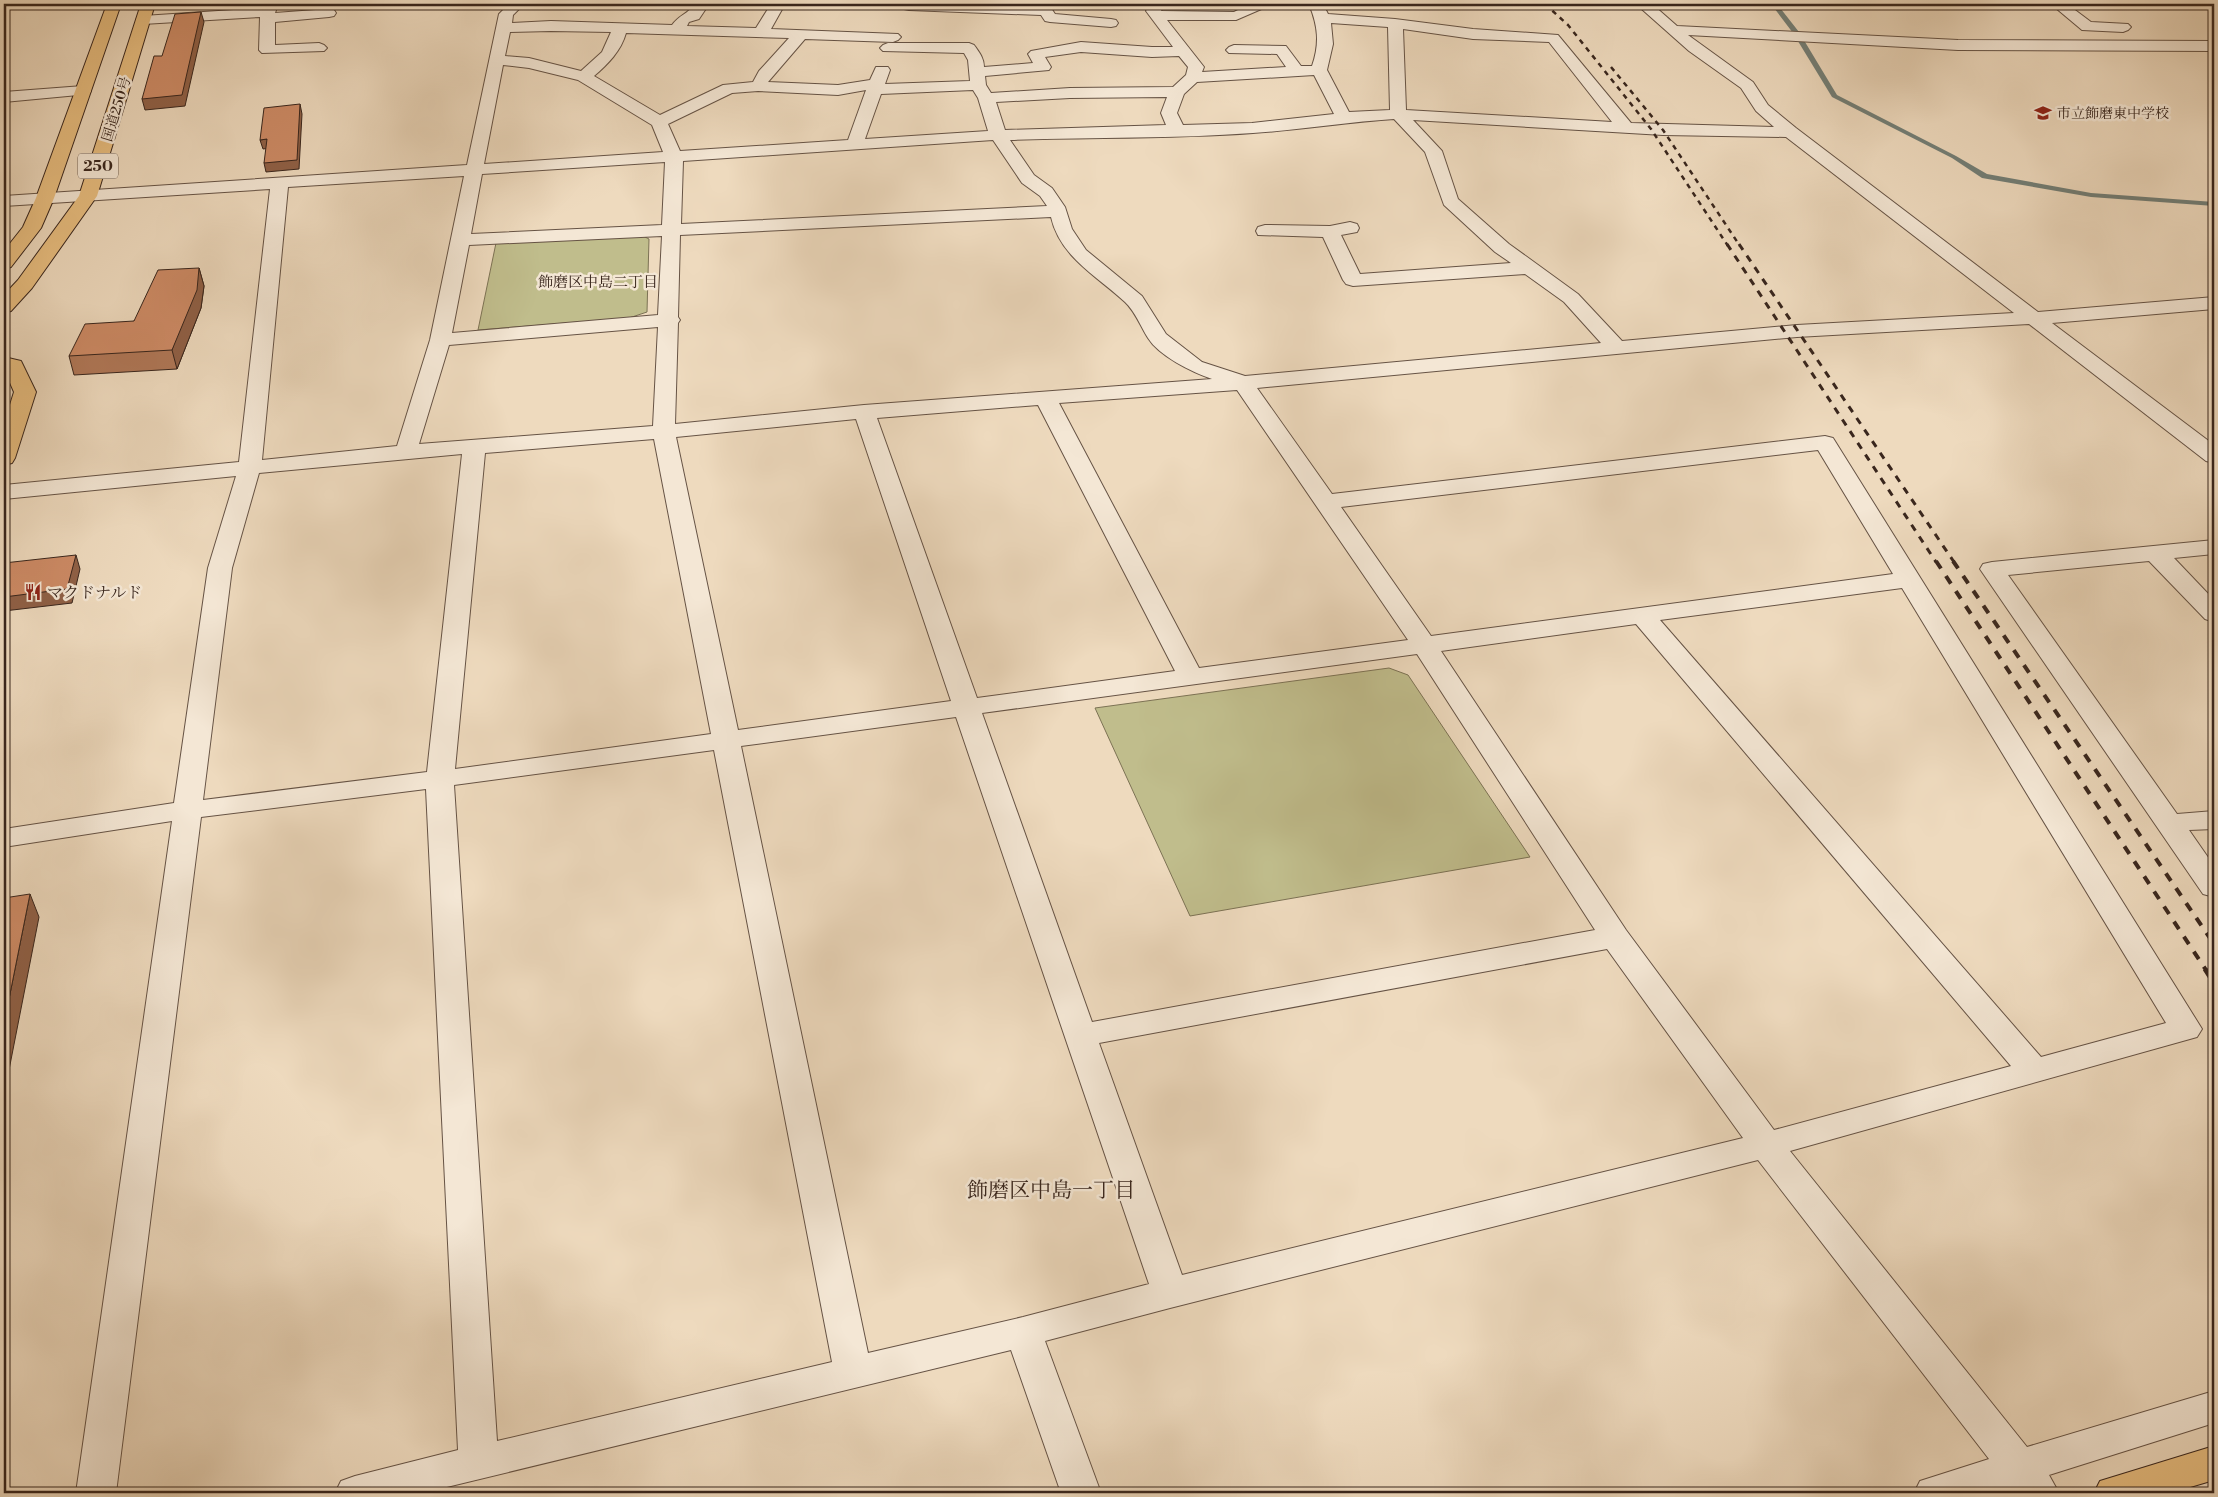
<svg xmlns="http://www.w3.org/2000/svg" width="2218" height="1497" viewBox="0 0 2218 1497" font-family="'Libre Bodoni','Noto Serif JP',serif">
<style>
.green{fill:#c0bd8c;stroke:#7c7254}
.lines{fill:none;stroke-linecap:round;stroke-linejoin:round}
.stream{fill:#737f77;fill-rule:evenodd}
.minor-casing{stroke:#665345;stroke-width:2}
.major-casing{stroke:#39261d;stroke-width:2}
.highway-casing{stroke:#39261d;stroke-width:2}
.minor{fill:#f4e7d5;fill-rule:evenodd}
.major{fill:#e7bd7f;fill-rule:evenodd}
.highway{fill:#e7bd7f;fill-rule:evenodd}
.rail-far3{stroke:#39261d;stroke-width:2.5;stroke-dasharray:5 5;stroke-linecap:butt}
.rail-far2{stroke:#39261d;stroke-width:3;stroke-dasharray:7 7;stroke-linecap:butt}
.rail-far1{stroke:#39261d;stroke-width:4;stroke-dasharray:9 9;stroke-linecap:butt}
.rail{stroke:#39261d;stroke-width:5;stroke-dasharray:11 11;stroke-linecap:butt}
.wall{fill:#b07858;stroke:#39261d}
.shaded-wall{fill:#906147;stroke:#39261d}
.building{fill:#cd8b66;stroke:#39261d}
.labels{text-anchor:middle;stroke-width:5;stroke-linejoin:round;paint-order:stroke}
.far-street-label{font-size:14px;fill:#39261d;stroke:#f4e7d5}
.far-poi-label{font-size:14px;fill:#39261d;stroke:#f4e7d5;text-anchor:start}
.shield{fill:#f4e7d5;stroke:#716054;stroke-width:1}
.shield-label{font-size:15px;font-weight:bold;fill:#39261d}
.far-neighbourhood-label{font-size:15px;fill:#39261d;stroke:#f4e7d5}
.poi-label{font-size:16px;fill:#39261d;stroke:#f4e7d5;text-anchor:start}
.near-neighbourhood-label{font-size:21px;fill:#39261d;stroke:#f4e7d5}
</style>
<rect width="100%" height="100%" fill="#eedabe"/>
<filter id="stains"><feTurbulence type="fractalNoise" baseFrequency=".004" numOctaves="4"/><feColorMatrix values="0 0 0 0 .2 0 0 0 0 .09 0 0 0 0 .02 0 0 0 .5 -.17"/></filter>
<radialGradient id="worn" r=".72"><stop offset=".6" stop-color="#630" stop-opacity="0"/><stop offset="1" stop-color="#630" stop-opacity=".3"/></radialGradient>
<!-- green -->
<g class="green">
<path d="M639,234L649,239L647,312L629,318L478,330L496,243Z"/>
<path d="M1389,668L1408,675L1530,857L1190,916L1095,708Z"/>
</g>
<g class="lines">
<!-- stream -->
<path class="stream" d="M1771,4H1777L1799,32L1837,95L1956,156L1987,174L2091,193L2214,202V206L2091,197L1982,178L1952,158L1832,97L1793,33Z"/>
<!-- minor casing -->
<g class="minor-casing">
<g id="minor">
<path d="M264,4H278L275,13L329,9L334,10L336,13L334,16L329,17L275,22V45L319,43L324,45L327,48L324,51L262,53L259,50L260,17L143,24L138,23L136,20L138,17L143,16L262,8Z"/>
<path d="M509,4H524L513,15L512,23L551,21L672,25C679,15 688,14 695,4H709L699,19L689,22L687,26L756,28L771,4H785L771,29L898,34L901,37L898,40L893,42L805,39L768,82L838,85L870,80L876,67H888L890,70L885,84L970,81L968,60L964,53L883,51L880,48L883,45L888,43H969L974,45C979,52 984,58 984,67L1033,63L1028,54L1031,51L1081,42L1152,47H1173L1146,11L1150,4H1164L1161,11L1234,12L1250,4H1268L1266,7L1236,20H1167L1204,67L1202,72L1286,67L1277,54L1229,53L1226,50L1229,47L1234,45L1286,46L1301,66H1312C1320,43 1318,26 1309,4H1323L1328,14L1395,19L1473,29L1558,35L1631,123L1774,127L1756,111L1741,88L1689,51L1636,4H1652L1677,26L1958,40L2214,41V51L1958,50L1688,35L1753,82L1768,105L1796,128L2038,312L2214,297V309L2052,323L2214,445V463L2206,461L2029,324L1797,337L1257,388L1332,494L1825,436L1833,438L2202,1029L2197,1037L1790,1151L2027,1447L2214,1391V1423L2049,1475L2059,1493H2015L2010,1487L1989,1493H1914L1920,1481L1989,1459L1758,1160L1170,1308L1045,1341L1101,1493H1061L1011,1350L422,1493H335L341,1481L355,1476L458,1450L426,789L201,817L116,1493H76L172,821L4,847V829L174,803L208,568L236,476L4,499V485L239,462L270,189L4,206V196L467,165L499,14ZM1331,23L1388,27L1390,110L1349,112L1327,70L1333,44ZM1403,29L1473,39L1549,42L1612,122L1406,110ZM551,31L611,32L602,52L581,71L529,58L505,56L510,32ZM626,33L789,38L759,71L753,82L723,85L660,115L594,76C608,64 621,51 626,33ZM1081,52L1152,57L1179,56L1188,67L1186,75L1173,87L1070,88L991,93L986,85L985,76L1049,70L1051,67L1045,57ZM503,65L529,68L578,80L652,125L663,152L484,164ZM1314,75L1334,114L1252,123L1183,125L1177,113L1184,94L1197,82ZM866,90L848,140L680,151L668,124L732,93L758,91L838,95ZM973,90L978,98L988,131L865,139L881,94ZM1167,97L1161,113L1166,125L1005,130L996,102L1070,98ZM1394,119L1425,152L1444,205L1495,252L1511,263L1360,274L1341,235L1357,232L1359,228L1357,224L1350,222L1330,226L1265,225L1258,227L1256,231L1258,235L1323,237L1343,280L1346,284L1353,286L1525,274L1564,302L1601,343L1245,376L1202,362L1166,334L1142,296L1086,250L1072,229L1065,207L1052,188L1034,175L1010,140C1091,137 1173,139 1253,133C1300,130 1347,122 1394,119ZM1413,120L1663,135L1786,137L2014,313L1797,325L1622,341L1578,294L1509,244L1458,199L1442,151ZM993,140L1022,183L1040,196L1047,206L681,224L683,161ZM665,162L662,225L471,234L482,174ZM464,176L430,340L397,446L262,460L288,187ZM1051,217C1060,257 1097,276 1125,302C1135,311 1141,327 1148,338C1159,356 1192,372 1212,379L864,405L675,424L678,323L680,320L678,317L680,235ZM662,236L658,315L452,333L469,245ZM658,327L653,426L419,444L449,345ZM1237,390L1408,640L1199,668L1059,403ZM1038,405L1175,671L977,698L877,418ZM856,419L951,701L738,730L676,437ZM654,439L711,734L455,769L485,453ZM1818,450L1893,574L1431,636L1341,507ZM462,454L427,772L203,800L232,568L259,473ZM1902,588L2166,1023L2041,1057L1660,620ZM1636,624L2011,1066L1774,1130L1626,930L1441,651ZM1417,654L1595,930L1092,1022L982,713ZM956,717L1149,1284L1023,1317L868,1353L741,746ZM714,750L832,1362L497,1441L454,785ZM1607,949L1743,1138L1182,1275L1099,1043Z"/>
<path d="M903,4L1046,7L1051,8L1055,14L1111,19L1116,20L1118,23L1116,26L1111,27L1050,22L1045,21L1041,15L909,10L904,9L902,6Z"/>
<path d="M2051,4H2067L2091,22L2128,24L2131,27L2128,30L2123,32L2082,30Z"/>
<path d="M83,86L89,88L91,91L89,94L4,102V92Z"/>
<path d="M2214,540V554L2174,558L2214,600V622L2205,619L2149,561L2008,575L2177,814L2214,811V829L2189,830L2214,866V897L2203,894L1980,569L1983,564L1992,562Z"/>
</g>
</g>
<!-- major casing -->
<g class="major-casing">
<path id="major" d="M2214,1446V1480L2170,1493H2094L2100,1481Z"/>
</g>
<!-- highway casing -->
<g class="highway-casing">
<g id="highway">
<path d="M107,4H121L54,198L41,228L11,267L4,269V251L23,227L36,198Z"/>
<path d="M141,4H155L97,196L32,288L11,311L4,313V295L18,280L79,196Z"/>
<path d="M4,357L21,361L36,392L15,458L12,463L4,465V424L14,392L4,369Z"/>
</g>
</g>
<!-- minor -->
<use href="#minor" class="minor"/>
<!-- major -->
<use href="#major" class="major"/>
<!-- highway -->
<use href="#highway" class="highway"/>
<!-- rail-far3 -->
<g class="rail-far3">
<path d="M1545,4L1568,25L1651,129L1728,246"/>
<path d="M1611,67L1663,130L1740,246"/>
</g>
<!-- rail-far2 -->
<g class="rail-far2">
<path d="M1727,244L1936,562"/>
<path d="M1739,244L1954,562"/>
</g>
<!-- rail-far1 -->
<g class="rail-far1">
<path d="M1936,561L2206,970"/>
<path d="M1953,561L2214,944"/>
</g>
<!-- rail -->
<path class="rail" d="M2205,969L2214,983"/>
</g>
<!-- wall -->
<path class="wall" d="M199,268L204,286L201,308L177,369L74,375L69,356L134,321Z"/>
<!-- shaded-wall -->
<g class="shaded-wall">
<path d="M201,12L204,22L185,106L145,110L142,99Z"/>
<path d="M300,104L302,114L299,169L266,172L264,163Z"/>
<path d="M267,139L270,148L263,149L260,140Z"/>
<path d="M199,268L204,286L201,308L177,369L172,350Z"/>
<path d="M76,555L80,569L72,603L4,611V597Z"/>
<path d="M30,894L39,917L8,1075L4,1076V1024Z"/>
</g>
<!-- building -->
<g class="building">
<path d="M201,12L182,95L142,99L154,56H162L175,14Z"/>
<path d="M300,104L297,160L264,163L267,139L260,140L264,108Z"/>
<path d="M199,268L197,290L172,350L69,356L85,324L134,321L158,270Z"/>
<path d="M76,555L67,589L4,597V563Z"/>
<path d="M30,894L4,1024V898Z"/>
</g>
<!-- icons -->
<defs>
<g id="school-bare" transform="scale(1.35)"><path d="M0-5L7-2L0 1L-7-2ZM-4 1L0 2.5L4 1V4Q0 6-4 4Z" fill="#8f2418" stroke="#f4e7d5" stroke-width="2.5" paint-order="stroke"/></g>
<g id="restaurant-bare" transform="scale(1.35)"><path d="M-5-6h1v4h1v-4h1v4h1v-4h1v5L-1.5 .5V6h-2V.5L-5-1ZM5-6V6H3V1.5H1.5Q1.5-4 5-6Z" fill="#8f2418" stroke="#f4e7d5" stroke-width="2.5" paint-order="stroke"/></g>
</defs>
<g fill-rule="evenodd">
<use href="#school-bare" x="2043" y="113"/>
<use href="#restaurant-bare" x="33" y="592"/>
</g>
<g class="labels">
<!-- far-street labels -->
<g class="far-street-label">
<text transform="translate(116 109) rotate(-73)" y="5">国道250号</text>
</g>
<!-- far-poi labels -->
<g class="far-poi-label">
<text x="2057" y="118">市立飾磨東中学校</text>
</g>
<!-- shield labels -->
<rect class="shield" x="78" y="153.5" width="40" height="25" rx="4"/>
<g class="shield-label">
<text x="98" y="171">250</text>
</g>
<!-- far-neighbourhood labels -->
<g class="far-neighbourhood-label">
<text x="598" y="287">飾磨区中島二丁目</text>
</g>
<!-- poi labels -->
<g class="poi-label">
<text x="47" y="598">マクドナルド</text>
</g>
<!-- near-neighbourhood labels -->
<g class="near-neighbourhood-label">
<text x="1051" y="1197">飾磨区中島一丁目</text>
</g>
</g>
<!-- margin -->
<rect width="2218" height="1497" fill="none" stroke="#eedabe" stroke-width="20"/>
<rect x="5" y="5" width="2208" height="1487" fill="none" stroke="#39261d" stroke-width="2.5"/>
<rect x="10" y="10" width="2198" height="1477" fill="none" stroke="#39261d"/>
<rect width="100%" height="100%" filter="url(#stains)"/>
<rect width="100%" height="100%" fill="url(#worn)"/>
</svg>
